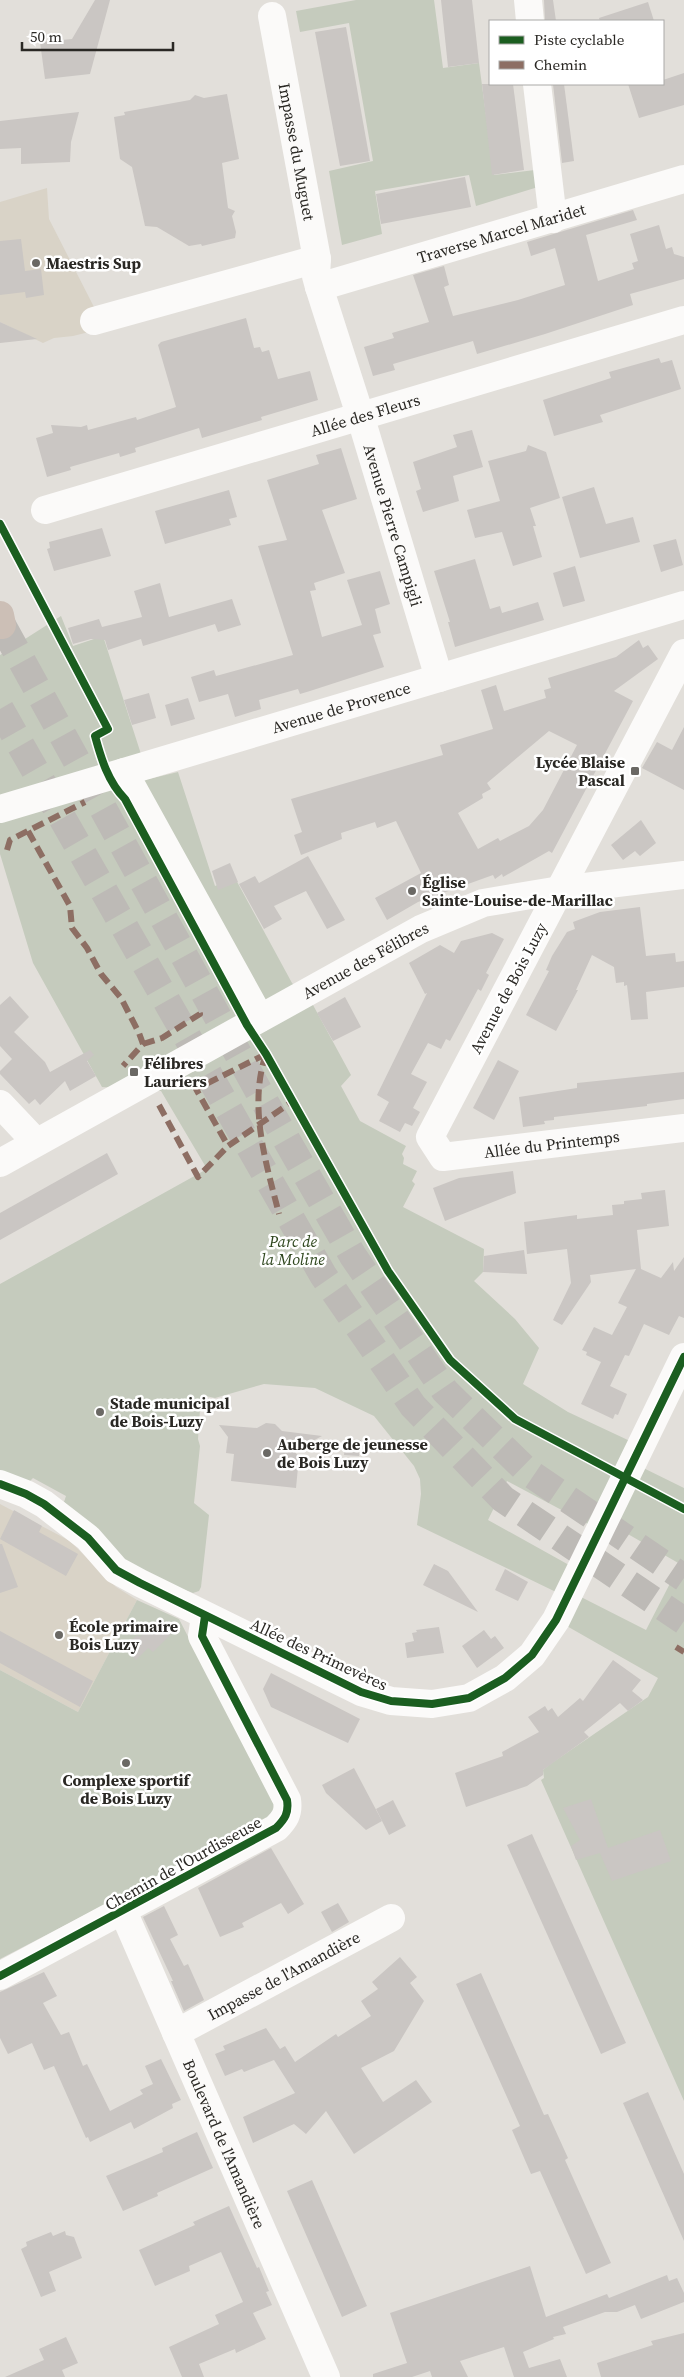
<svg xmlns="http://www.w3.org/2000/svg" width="684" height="2377" viewBox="0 0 684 2377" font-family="'Source Serif 4',serif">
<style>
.built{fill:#d9d3c7}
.green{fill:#c5cbbd}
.building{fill:#cac6c3;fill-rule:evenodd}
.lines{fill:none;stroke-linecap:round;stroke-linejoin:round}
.highway-tunnel{stroke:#bdbab6;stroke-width:28;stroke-dasharray:28 14;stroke-linecap:butt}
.minor{stroke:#fbfaf9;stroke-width:28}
.highway{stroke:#ccbfb6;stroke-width:28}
.quiet{stroke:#8d6e63;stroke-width:6;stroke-dasharray:12 6;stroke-linecap:butt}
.cycleway-casing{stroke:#fff;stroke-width:11}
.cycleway{stroke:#1b5e20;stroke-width:8}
.poi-dot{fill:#6a6864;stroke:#fff;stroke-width:2}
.labels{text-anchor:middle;stroke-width:5;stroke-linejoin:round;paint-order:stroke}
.street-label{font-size:16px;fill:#2a2824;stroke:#fff}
.poi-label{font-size:16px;font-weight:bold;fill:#2a2824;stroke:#fff;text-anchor:start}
.park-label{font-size:16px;font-style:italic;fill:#2f471e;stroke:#fff}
</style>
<rect width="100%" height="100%" fill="#e2dfda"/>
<!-- built -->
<g class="built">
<path d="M47,188L49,219L94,307L93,331L73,336L54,338L43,343L0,322V202Z"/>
<path d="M0,1504L70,1541L116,1587L137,1600L78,1712L0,1670Z"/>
</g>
<!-- green -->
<g class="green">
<path d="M356,0H434L443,68L479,63L494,175L535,170L538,187L476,206L469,175L375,191L382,234L342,245L329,171L373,161L349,23L300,32L296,11Z"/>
<path d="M61,616L73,646L103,636L149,779L178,772L215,886L235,878L292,983L313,1005L351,1075L341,1086L360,1121L406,1146L402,1154L404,1158L403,1164L417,1171L412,1181L415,1184L403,1207L484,1249L483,1272L474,1281L515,1319L539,1348L523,1384L568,1412L630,1441L621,1457L684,1488V2101L541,1780L544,1778L543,1770L549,1765L648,1697L658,1678L565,1625L579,1596L646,1630L680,1564L593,1514L588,1524L507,1481L488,1520L569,1565L556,1592L417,1525L421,1494L420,1479L414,1466L374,1416L315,1388L264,1384L215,1398L201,1395L198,1439L200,1446L194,1503L209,1515L201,1587L199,1591L193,1593L163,1582L125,1560L64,1502L66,1496L33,1478L28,1483L0,1470V1284L207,1169L161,1091L102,1087L33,963L0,854V655Z"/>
<path d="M137,1600L179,1619L279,1814L0,1959V1670L78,1712Z"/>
</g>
<!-- building -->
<g class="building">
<path d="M95,0H110L90,74L45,79L40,42L72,39Z"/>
<path d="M441,0H472L479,63L448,67Z"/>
<path d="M544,0H553L556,21H545Z"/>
<path d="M648,2L654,21H600L599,18Z"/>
<path d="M346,27L370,161L340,166L315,32Z"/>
<path d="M684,73V105L639,118L628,84H663V80Z"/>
<path d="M482,84H513L524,170L492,175Z"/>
<path d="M553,84H564L574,161L562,163Z"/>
<path d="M227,94L239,159L222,163L228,208L235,211L232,216L236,232L235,238L202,246L201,244L189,246L157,227L145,226L132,167L120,159L114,117L125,115L124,112L190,100L195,95L204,98Z"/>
<path d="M79,112L71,142L70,162L21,164V148L0,149V121Z"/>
<path d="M465,177L471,207L381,224L376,194Z"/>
<path d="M633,210L637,220L586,235L598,281L634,269L632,263L638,261L630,234L659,225L666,249L672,247L674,254L684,257V279L630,294L633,305L545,334L477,354L473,341L393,364L395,370L373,376L364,347L394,338L392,333L429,322L413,275L444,266L449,285L444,287L453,316L518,300L565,285L555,248L531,256L527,242Z"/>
<path d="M21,239L25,271L41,269L44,295L26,298L25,292L0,295V241Z"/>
<path d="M246,318L254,348L260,347L262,352L269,350L278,379L310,371L318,400L261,417L262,420L202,438L199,428L135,448L136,452L120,457L119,453L70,467L71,470L47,477L36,438L53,433L51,425L81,427L87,425L88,430L136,417L137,420L176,407L158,345L161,342Z"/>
<path d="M0,322L37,339L0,343Z"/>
<path d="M659,358L661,363L672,360L681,389L600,415L603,422L554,436L543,400L611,378L609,372Z"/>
<path d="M472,430L483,467L453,476L459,501L423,512L416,491L421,489L413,462L457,447L453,435Z"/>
<path d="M528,445L546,452L560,498L530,508L536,526H533L542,557L513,566L502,532L475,538L467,510L500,501L488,461L526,451Z"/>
<path d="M341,448L357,499L322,510L345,573L314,583L316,590L310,591L322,637L362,625L347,580L380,571L390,604L375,609L381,633L373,635L384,667L310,691L300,694L298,689L259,700L261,709L235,717L228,694L199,702L191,677L214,670L216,676L293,655L258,546L287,540L267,480L319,464L316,455Z"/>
<path d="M594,487L606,524L633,517L640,542L580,558L562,497Z"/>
<path d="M229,490L237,517L229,519L231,525L165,544L155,511Z"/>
<path d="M102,528L111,556L54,571L47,549L50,548L49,542Z"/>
<path d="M676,539L683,565L661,572L653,545Z"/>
<path d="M475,559L490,609L500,606L502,613L538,602L544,620L455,647L448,622H450L434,571Z"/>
<path d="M575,566L585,601L563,607L553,573Z"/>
<path d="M160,583L169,617L232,599L241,625L218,632L215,624L143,646L141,639L108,650L105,640L91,639L73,644L68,628L99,619L102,627L142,617L134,591Z"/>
<path d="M639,640L643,648L648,645L658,659L614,691L633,701L552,853L549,851L503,877L502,874L495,879L493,875L418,902L387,920L375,898L421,873L396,821L377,828L375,822L341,833L342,839L301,855L294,835L302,832L291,799L443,755L440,745L493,729L481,690L496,685L504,711L546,698L544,690L551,688L548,678L616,657ZM549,731L577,745L543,810L529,826L500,841L498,838L478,849L458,813L483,798L482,794L491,789L487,783Z"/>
<path d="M149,693L156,718L132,725L124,700Z"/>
<path d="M188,698L195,719L171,726L165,705Z"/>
<path d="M684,727V790L642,768L657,742L672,750Z"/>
<path d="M641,820L656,843L640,856L635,851L623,860L611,845Z"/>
<path d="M308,856L345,920L327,929L306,891L274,906L282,919L264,929L239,884L255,876L259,883Z"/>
<path d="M230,863L238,882L218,890L212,871Z"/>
<path d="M640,907L646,956L675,953L676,962L684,961V987L646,992L648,1019L631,1020L627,985L624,986V982L616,983L614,967L592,955L576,990H578L556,1031L526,1015L549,971L546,970L552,956L567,932L575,929L573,922L600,912Z"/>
<path d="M492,933L504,939L486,973L489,975L481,991L478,989L450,1041L446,1039L441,1049L428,1043L411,1074L427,1082L413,1108L420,1112L412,1126L405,1123L400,1132L379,1121L389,1102L377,1095L427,993L425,994L409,963L440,945L454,953L461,941Z"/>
<path d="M10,996L29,1017L14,1032L45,1062L50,1072L90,1050L94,1055L87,1061L96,1076L70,1091L65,1081L40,1105L35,1099L29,1104L0,1074V1071L12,1059L0,1046V1005Z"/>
<path d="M345,997L361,1027L333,1041L317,1013Z"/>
<path d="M498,1060L519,1071L494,1120L473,1108Z"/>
<path d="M684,1072V1099L647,1104V1106L554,1117V1120L544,1121L545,1124L523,1127L519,1097L577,1088V1083Z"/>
<path d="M107,1153L118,1174L0,1240V1213Z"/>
<path d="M513,1171L516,1193L445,1221L433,1188L459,1178Z"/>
<path d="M665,1190L669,1226L637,1230L641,1269L661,1278L673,1262L674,1271L684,1257V1318L679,1316L669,1335L644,1324L629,1356L625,1355L610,1386L627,1394L618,1415L615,1414L613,1419L581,1404L601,1362L586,1355L587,1352L582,1350L594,1327L612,1335L627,1307L618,1303L636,1269L590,1275L591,1282L562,1325L553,1320L571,1283L567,1249L527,1254L524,1222L577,1215V1219L613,1215L612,1205L624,1204V1201L642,1199L641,1193Z"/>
<path d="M524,1250L527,1274L483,1272L484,1256Z"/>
<path d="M266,1423L275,1424L282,1431L322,1436L294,1451L299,1457L296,1488L231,1481L234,1454L226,1453L228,1437L219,1425L257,1428Z"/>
<path d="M346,1439L361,1440L359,1456L344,1455Z"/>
<path d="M14,1510L42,1526L39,1532L78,1554L66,1576L0,1539Z"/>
<path d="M0,1544H2L18,1587L0,1593Z"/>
<path d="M434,1564L448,1571L478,1612L423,1585Z"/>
<path d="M505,1569L528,1582L518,1601L495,1590Z"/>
<path d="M158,1619L172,1633L153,1652L148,1648L136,1660L124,1648L137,1635L140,1637Z"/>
<path d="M439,1627L444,1653L407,1658L405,1643L414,1641L412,1633L417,1632L416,1630Z"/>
<path d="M484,1630L491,1639L495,1636L504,1648L477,1668L462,1646Z"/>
<path d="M0,1631L93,1681L80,1707L0,1663Z"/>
<path d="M613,1660L641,1680L632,1691L643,1700L628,1711L620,1703L584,1732L589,1737L543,1770V1775L527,1786L466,1807L455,1773L503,1756L502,1752L539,1732L528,1717L545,1706L548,1711L552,1708L558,1717L580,1698L583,1701Z"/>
<path d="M271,1673L360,1719L348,1743L271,1707L263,1689Z"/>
<path d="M354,1768L382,1821L366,1830L326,1793L322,1785Z"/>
<path d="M591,1799L608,1848L660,1830L671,1861L612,1881L600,1853L576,1860L571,1846L580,1840L563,1808Z"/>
<path d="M393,1800L406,1826L389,1835L376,1809Z"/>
<path d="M532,1834L626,2043L601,2054L507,1845Z"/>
<path d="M271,1848L304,1904L288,1914L281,1903L242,1923L244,1927L220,1937L198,1888Z"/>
<path d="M338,1903L349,1922L332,1932L321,1912Z"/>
<path d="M164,1906L178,1935L170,1939L184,1966L188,1964L204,2000L184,2011L171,1981H173L143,1917Z"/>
<path d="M400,1957L417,1977L410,1983L424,2001L394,2051L361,2068L383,2102L416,2080L432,2102L354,2154L326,2111L306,2134L294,2124L253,2143L243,2117L295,2093L274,2060L244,2072L242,2069L225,2076L215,2054L225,2050L223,2046L266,2028L280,2049L285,2046L295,2062L336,2034L338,2037L371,2016L361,2001L378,1989L372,1982Z"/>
<path d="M44,1972L57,1996L43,2003L61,2035L69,2032L83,2066L87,2064L110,2111L143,2094L140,2090L153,2084L145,2066L161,2059L181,2100L172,2104L173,2108L134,2129L131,2122L90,2142L88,2137L86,2138L54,2066L44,2070L32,2043L8,2054L0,2038V1992Z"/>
<path d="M481,1973L544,2115L548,2114L568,2158L565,2160L611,2263L586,2274L540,2171L531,2174L512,2130L520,2126L456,1984Z"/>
<path d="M648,2092L684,2174V2241L623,2103Z"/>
<path d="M197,2132L213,2168L157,2193L158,2196L123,2211L106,2176L163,2152L162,2148Z"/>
<path d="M312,2180L367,2306L342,2317L287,2191Z"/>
<path d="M229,2206L257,2268L259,2267L269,2291L266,2292L272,2305L253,2313L266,2339L236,2353L235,2349L199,2364L204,2377H182L169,2347L219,2324L215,2315L243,2302L221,2252L189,2266L190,2271L155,2286L139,2250L195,2225L193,2222Z"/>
<path d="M65,2231L66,2235L74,2237L82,2258L49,2272L56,2291L41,2297L21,2249L27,2246L26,2242L51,2232L53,2236Z"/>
<path d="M530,2266L546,2317L607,2294L609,2298L667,2275L669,2281L677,2278L684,2293V2302L641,2319L635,2305L617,2312H605L563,2327L566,2334L553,2337L554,2339L523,2352L529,2368L560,2359L567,2377H514L504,2347L460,2361L468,2377H432L430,2371L412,2377H373V2374L407,2363L390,2313Z"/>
<path d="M684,2333V2377H601L597,2363L653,2345L651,2341Z"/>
<path d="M66,2337L78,2363L62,2370L65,2377H5L44,2360L39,2349Z"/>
</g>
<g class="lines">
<!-- highway-tunnel -->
<g class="highway-tunnel">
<path d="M2,625L258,1090L353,1256L445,1391L528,1472L684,1578"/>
<path d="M0,709L323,1275L413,1406L503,1499L684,1621"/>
</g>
<!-- minor -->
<g class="minor">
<path d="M528,0L530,21"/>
<path id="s1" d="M272,16L317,259L316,276L319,287L360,415L439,678"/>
<path d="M537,84L553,219"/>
<path id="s2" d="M319,287L684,179"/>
<path d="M94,321L317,259"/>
<path id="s3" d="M45,510L684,320"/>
<path id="s4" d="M684,653L430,1137L443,1157L684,1128"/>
<path d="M124,772L260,1018"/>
<path id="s5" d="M0,809L684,605"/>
<path d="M0,1104L36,1142"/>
<path id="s6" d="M0,1163L421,929L483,903L560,890L684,875"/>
<path d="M0,1484L26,1494L44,1504L88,1538L116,1570L140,1583L361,1692L391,1701L432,1704L469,1698L505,1678L532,1655L556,1620L684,1357"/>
<path id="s7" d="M123,1911L326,2377"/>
<path d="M0,1976L276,1828C285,1819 289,1813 287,1800L202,1636L205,1616"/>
<path id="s8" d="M176,2033L391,1918"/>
</g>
<!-- highway -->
<path class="highway" d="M0,615L2,625"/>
<!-- quiet -->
<g class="quiet">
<path d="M28,831L70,906L72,928L87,948L101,974L121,998L139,1033L143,1044L123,1066"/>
<path d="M7,850L10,840L85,802"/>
<path d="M143,1044L162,1038L200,1014L199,1011"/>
<path d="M266,1054L196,1089L228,1146L293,1101"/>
<path d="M266,1054C248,1106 266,1163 279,1214"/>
<path d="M159,1105L198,1177L228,1146"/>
<path d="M676,1647L684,1652"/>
</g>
<!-- cycleway casing -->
<g class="cycleway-casing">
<g id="cycleway">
<path d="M0,524L108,729L95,736C101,758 108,782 125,799L247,1025L266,1054L388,1271L450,1360L515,1419L684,1509"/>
<path d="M0,1484L26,1494L44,1504L88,1538L116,1570L140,1583L361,1692L391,1701L432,1704L469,1698L505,1678L532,1655L556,1620L684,1357"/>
<path d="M0,1976L276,1828C285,1819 289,1813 287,1800L202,1636L205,1616"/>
</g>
</g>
<!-- cycleway -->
<use href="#cycleway" class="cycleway"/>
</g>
<!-- markers -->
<g class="poi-dot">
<circle cx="36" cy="263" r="5"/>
<rect x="630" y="766" width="10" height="10" rx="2.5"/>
<circle cx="412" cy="891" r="5"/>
<rect x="129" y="1067" width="10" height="10" rx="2.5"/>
<circle cx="100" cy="1412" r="5"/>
<circle cx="267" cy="1453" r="5"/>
<circle cx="59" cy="1635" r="5"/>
<circle cx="126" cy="1763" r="5"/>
</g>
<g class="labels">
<!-- street labels -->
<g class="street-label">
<text dy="6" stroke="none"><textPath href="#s1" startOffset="138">Impasse du Muguet</textPath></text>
<text dy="6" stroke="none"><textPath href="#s2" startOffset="190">Traverse Marcel Maridet</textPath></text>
<text dy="6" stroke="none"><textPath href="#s3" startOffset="334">Allée des Fleurs</textPath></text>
<text dy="6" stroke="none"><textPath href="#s1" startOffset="525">Avenue Pierre Campigli</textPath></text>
<text dy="6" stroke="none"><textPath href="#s5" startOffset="356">Avenue de Provence</textPath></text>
<text dy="6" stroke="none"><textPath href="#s6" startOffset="418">Avenue des Félibres</textPath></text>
<text transform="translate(508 988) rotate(-62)" y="6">Avenue de Bois Luzy</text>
<text dy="6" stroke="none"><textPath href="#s4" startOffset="680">Allée du Printemps</textPath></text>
<text transform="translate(319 1654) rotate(25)" y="6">Allée des Primevères</text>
<text transform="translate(183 1863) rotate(-29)" y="6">Chemin de l'Ourdisseuse</text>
<text dy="6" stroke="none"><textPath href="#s8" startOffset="122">Impasse de l'Amandière</textPath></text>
<text dy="6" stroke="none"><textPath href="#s7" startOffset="254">Boulevard de l'Amandière</textPath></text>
</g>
<!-- poi labels -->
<g class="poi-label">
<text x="46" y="269">Maestris Sup</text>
<text x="625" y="768" text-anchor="end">Lycée Blaise<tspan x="625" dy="18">Pascal</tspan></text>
<text x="422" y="888">Église<tspan x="422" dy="18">Sainte-Louise-de-Marillac</tspan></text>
<text x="144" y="1069">Félibres<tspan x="144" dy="18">Lauriers</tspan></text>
<text x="110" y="1409">Stade municipal<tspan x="110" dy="18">de Bois-Luzy</tspan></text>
<text x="277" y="1450">Auberge de jeunesse<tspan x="277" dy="18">de Bois Luzy</tspan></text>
<text x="69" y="1632">École primaire<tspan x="69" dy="18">Bois Luzy</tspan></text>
<text x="126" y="1786" text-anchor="middle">Complexe sportif<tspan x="126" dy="18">de Bois Luzy</tspan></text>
</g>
<!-- park labels -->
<g class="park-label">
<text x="293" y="1247">Parc de<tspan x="293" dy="18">la Moline</tspan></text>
</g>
</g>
<!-- legend -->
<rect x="489" y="20" width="175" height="65" fill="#ffffff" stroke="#aaa9a7"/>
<rect x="499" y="36" width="25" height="8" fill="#1b5e20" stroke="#aaa9a7"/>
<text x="534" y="45" font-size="15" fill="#2a2824">Piste cyclable</text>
<rect x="499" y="61" width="25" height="8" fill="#8d6e63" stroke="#aaa9a7"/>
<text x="534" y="70" font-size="15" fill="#2a2824">Chemin</text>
<!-- scale -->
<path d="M22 42v8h151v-8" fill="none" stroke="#2a2824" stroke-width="2.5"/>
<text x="30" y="42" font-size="15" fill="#2a2824" stroke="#ffffff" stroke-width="4" paint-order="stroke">50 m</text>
</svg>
